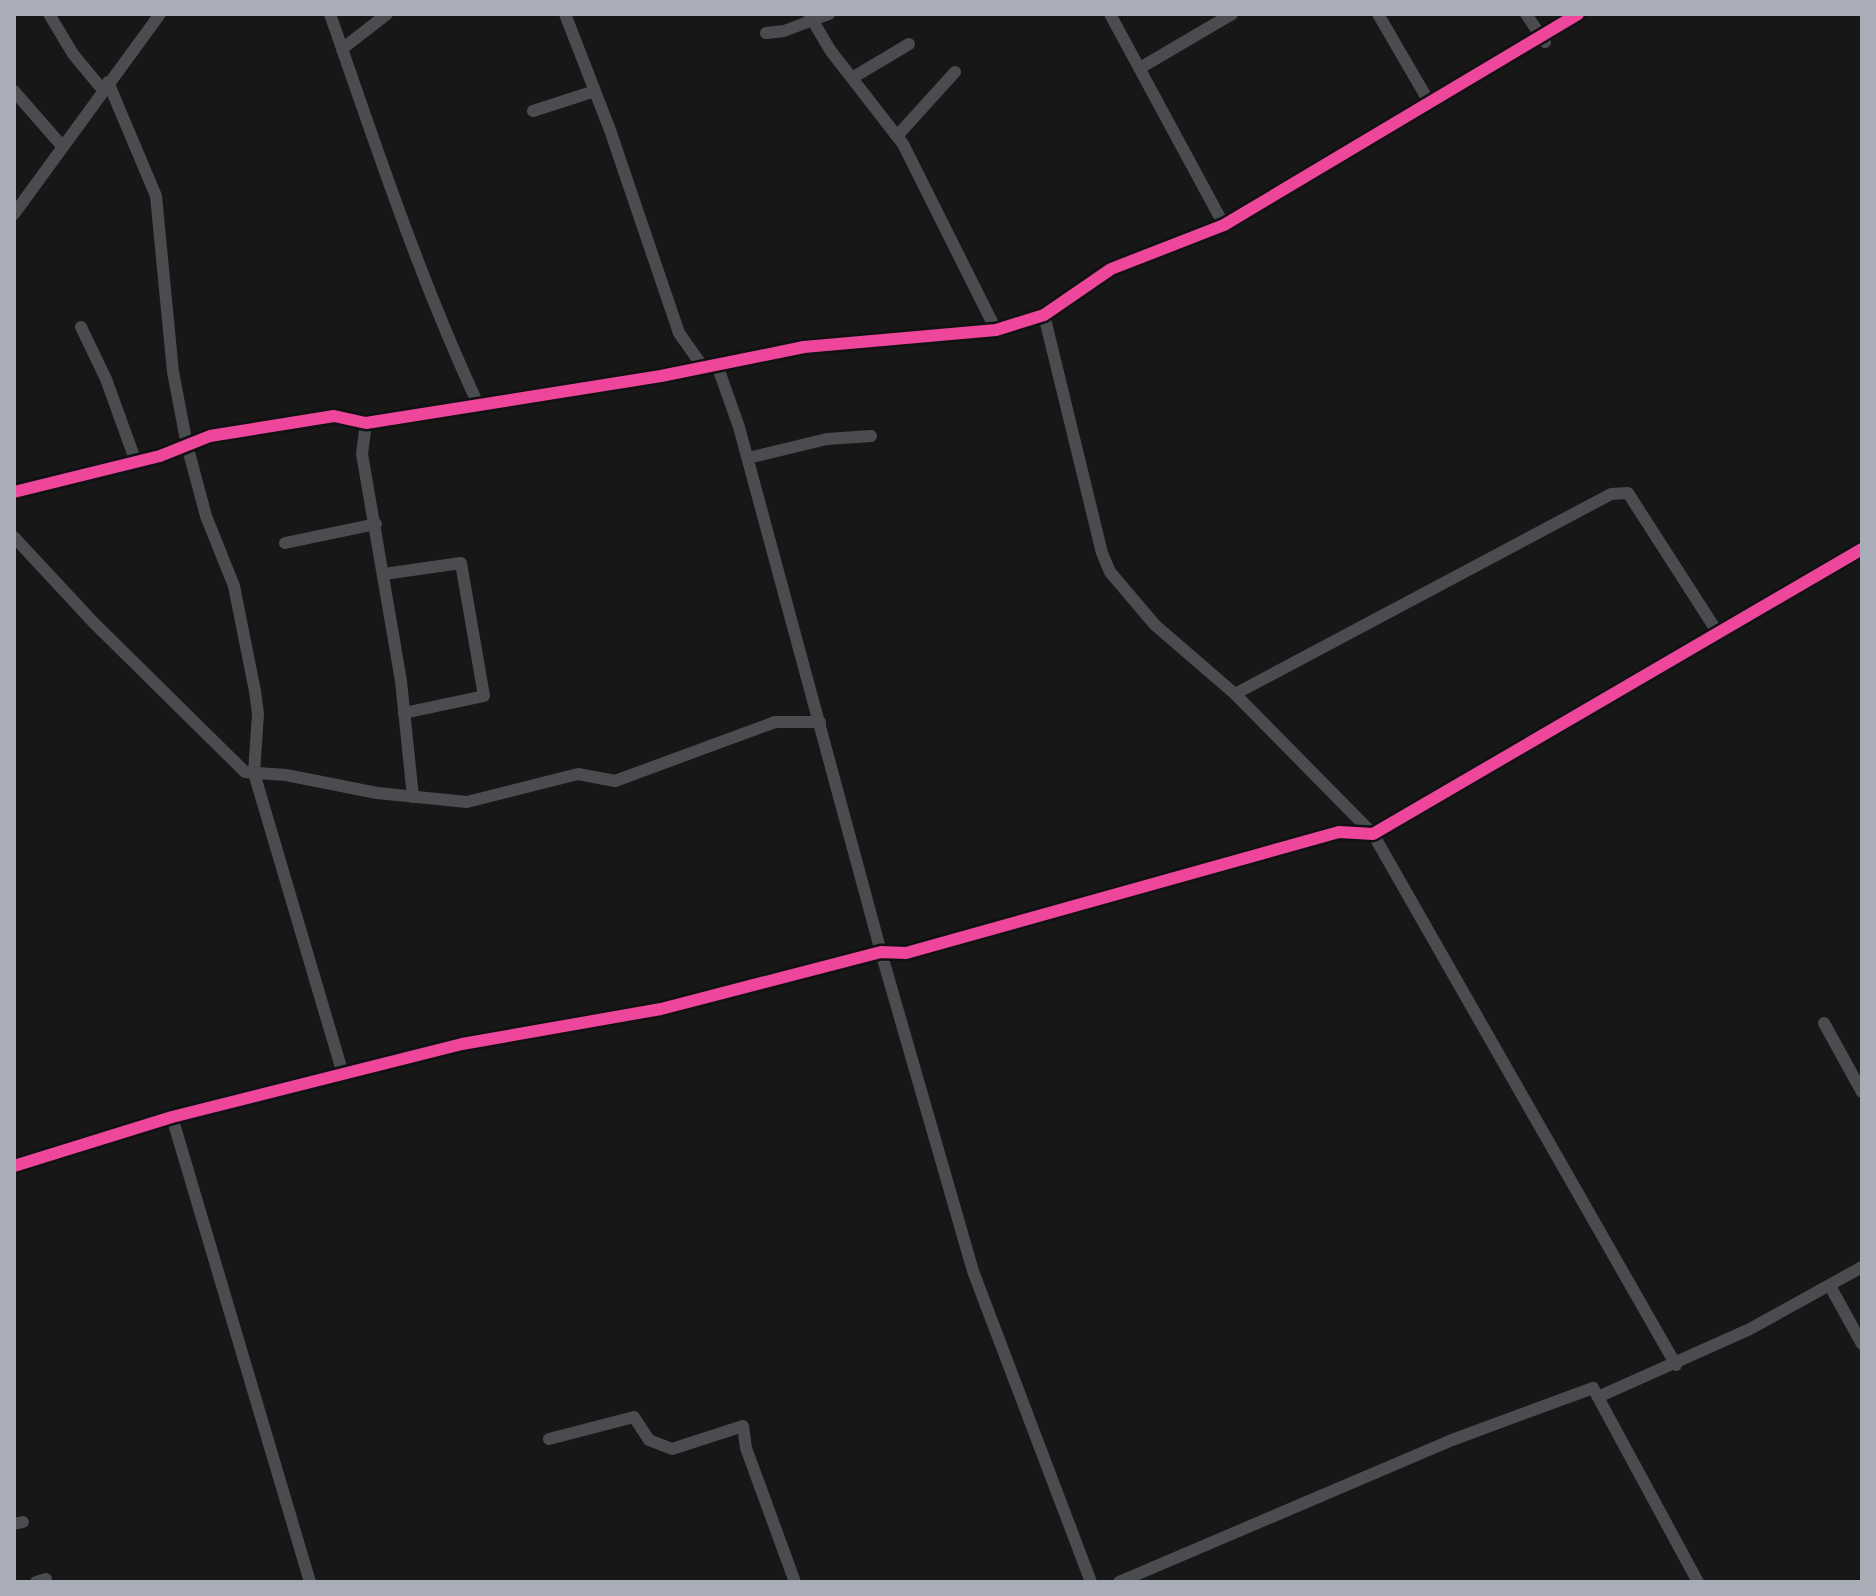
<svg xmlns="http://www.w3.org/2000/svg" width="1876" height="1596" viewBox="0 0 1876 1596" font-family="'Asap Condensed',sans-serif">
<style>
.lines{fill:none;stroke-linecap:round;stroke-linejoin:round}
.minor{stroke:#4b4c50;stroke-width:12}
.cycleway-casing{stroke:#111113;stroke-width:17}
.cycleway{stroke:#ed469a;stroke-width:12}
</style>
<rect width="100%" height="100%" fill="#171717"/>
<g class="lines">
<!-- minor -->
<g class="minor">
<path d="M49,14L73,54L102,89"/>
<path d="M330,14C376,146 419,277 478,404"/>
<path d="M565,14L610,130L679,333L703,367"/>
<path d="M809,14L830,50L903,144L996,330"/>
<path d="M1110,14L1224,225"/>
<path d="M1378,14L1428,100"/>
<path d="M1526,14L1545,42"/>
<path d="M766,33L784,31L829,14"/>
<path d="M342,49L387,14"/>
<path d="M1140,68L1232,14"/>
<path d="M852,78L909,44"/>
<path d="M108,82L156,196L173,372L187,445L206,516L234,586L255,691L258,714L254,773L343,1074"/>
<path d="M14,91L62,146"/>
<path d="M533,111L595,91"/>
<path d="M897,136L955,72"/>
<path d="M14,214L160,14"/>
<path d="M1044,315L1102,553L1110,572L1155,625L1235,694L1373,834L1676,1365"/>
<path d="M81,327L106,379L136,462"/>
<path d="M717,365L739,427L881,952L973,1271L1091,1582"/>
<path d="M366,423L362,454L401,681L413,797"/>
<path d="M748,458L827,439L871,436"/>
<path d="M14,492L160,456L210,436L334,416L366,423L661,376L804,347L996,330L1044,315L1111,269L1224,225L1578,14"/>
<path d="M14,537L93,622L245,772L286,775L377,793L467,802L578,774L615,781L775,722H820"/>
<path d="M285,543L376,524"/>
<path d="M384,574L461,563L484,696L404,713"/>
<path d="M1235,694L1611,494L1628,493L1718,633"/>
<path d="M1824,1023L1862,1092"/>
<path d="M172,1117L310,1582"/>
<path d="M14,1166L172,1117L462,1044L661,1009L881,952L906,953L1339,832L1373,834L1862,549"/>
<path d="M1830,1286L1862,1344"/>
<path d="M1598,1397L1750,1329L1862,1267"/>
<path d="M549,1439L634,1417L649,1440L672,1449L743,1426L746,1448L795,1582"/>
<path d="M14,1524L23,1522"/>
<path d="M36,1582L46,1579"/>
<path d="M1119,1582L1452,1440L1593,1388L1698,1582"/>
</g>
<!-- cycleway casing -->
<g class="cycleway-casing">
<g id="cycleway">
<path d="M14,492L160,456L210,436L334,416L366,423L661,376L804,347L996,330L1044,315L1111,269L1224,225L1578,14"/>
<path d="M14,1166L172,1117L462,1044L661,1009L881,952L906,953L1339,832L1373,834L1862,549"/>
</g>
</g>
<!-- cycleway -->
<use href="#cycleway" class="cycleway"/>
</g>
<!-- border -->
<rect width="1876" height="1596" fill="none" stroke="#a8adb8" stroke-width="32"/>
</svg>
